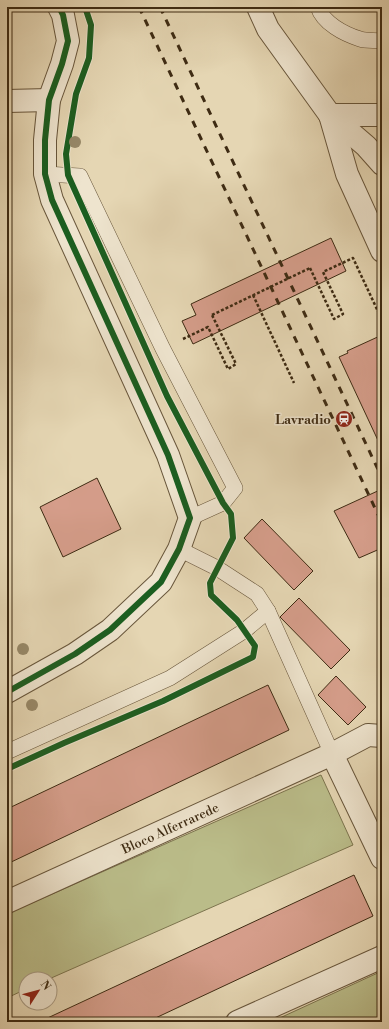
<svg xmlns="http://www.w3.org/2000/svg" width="389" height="1029" viewBox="0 0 389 1029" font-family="'Libre Bodoni',serif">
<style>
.green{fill:#babc89;stroke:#7c744e}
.building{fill:#d59d8a;stroke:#3e2b13}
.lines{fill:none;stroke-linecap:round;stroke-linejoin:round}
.service-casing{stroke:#68563b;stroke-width:16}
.minor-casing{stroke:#68563b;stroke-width:24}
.tertiary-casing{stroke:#68563b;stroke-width:24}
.path{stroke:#3e2b13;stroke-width:2.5;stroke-dasharray:3 2;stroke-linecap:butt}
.service{stroke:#eee4ce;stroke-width:15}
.minor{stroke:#eee4ce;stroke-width:22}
.tertiary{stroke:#eee4ce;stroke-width:22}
.rail{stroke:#3e2b13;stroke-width:3;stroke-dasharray:7 7;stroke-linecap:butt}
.path-bridge{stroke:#3e2b13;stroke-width:2.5;stroke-dasharray:3 2;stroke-linecap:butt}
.cycleway-casing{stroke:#eee4ce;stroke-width:8}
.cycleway{stroke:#1b5e20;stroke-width:6}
.tree{fill:#978868}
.labels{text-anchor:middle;stroke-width:3;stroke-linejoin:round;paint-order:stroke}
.poi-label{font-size:13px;font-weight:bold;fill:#3e2b13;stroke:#eee4ce;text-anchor:end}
.street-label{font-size:13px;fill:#3e2b13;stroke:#eee4ce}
</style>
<rect width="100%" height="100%" fill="#e5d6b3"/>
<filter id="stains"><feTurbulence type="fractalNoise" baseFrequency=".005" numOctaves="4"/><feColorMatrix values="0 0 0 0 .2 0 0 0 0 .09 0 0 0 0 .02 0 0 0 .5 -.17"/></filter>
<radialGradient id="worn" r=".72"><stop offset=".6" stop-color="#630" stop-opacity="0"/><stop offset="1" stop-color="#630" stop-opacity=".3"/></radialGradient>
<!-- green -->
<g class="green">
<path d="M321,775L353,845L49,979H26V989L7,998V914Z"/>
<path d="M382,971V1022H271Z"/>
</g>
<!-- building -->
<g class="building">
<path d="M331,238L346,271L193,344L182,321L196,315L191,304Z"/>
<path d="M382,335V449L339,357L348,353L347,351Z"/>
<path d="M97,478L121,529L63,557L40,507Z"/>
<path d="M382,489V548L359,558L334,511Z"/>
<path d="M262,519L313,571L294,590L244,538Z"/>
<path d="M299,598L350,650L331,669L280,617Z"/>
<path d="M336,676L366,707L348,725L318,695Z"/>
<path d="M268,685L289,730L7,864V809Z"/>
<path d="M354,875L373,916L147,1022H39Z"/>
</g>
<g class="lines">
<!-- service casing -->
<g class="service-casing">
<g id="service">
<path d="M318,7C323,23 344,34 360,39C366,41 375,40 382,41"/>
<path d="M45,174L80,176L163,349L235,488L223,503L190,518"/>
<path d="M179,549L217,568L257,594L268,611L332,754"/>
<path d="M7,752L170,678L244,631L268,611"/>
</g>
</g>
<!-- minor casing -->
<g class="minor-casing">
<g id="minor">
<path d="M7,101L49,100"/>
<path d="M330,115H382"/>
<path d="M7,692L75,654L110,630L161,582L179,549L190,518L168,455L52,200L45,174V140L49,100L62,64L68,41L63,15L59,7"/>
<path d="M332,754L382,858"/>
<path id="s1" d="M7,902L332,754L368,735L382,736"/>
<path d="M237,1022L382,957"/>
</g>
</g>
<!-- tertiary casing -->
<g class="tertiary-casing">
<g id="tertiary">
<path d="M258,7L268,29L330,115L366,146L382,164"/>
<path d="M330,115L347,174L382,251"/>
</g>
</g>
<!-- path -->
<g class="path">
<path d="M310,268L334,319L343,314L323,272L353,258L382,320"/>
<path d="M253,295L294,383"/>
<path d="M183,339L208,327L228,369L236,364L212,315"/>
</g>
<!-- service -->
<use href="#service" class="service"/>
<!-- minor -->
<use href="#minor" class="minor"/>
<!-- tertiary -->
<use href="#tertiary" class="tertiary"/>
<!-- rail -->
<g class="rail">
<path d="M139,7L382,523"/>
<path d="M160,7L382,478"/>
</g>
<!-- path-bridge -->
<path class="path-bridge" d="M212,315L310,268"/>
<!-- cycleway casing -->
<g class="cycleway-casing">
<g id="cycleway">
<path d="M7,692L75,654L110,630L161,582L179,549L190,518L168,455L52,200L45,174V140L49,100L62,64L68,41L63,15L59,7"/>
<path d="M7,769L64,743L163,701L253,657L255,646L237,620L211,595L210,583L233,538L231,514L223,503L167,396L68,175L66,154L76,94L89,58L91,25L85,7"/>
</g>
</g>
<!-- cycleway -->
<use href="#cycleway" class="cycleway"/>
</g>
<!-- trees -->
<g class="tree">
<circle cx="75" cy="142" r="6"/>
<circle cx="23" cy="649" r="6"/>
<circle cx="32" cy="705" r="6"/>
</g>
<!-- icons -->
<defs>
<g id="station-disc" transform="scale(0.9)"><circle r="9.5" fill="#8f2418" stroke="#eee4ce"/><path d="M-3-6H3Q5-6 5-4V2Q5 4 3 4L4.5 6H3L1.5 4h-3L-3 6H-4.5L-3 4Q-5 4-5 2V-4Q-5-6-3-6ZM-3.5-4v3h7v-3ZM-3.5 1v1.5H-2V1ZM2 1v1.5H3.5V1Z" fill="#fff"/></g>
</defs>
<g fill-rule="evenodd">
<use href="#station-disc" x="344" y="419"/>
</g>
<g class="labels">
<!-- poi labels -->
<g class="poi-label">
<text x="331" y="424">Lavradio</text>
</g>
<!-- street labels -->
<g class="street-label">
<text dy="5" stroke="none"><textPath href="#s1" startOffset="179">Bloco Alferrarede</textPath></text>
</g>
</g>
<!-- margin -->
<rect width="389" height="1029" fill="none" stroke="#e5d6b3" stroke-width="24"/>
<rect x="8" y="8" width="373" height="1013" fill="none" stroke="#3e2b13" stroke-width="2"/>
<rect x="12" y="12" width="365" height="1005" fill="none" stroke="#3e2b13"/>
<!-- north arrow -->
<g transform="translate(38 991) rotate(54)"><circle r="19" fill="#eee4ce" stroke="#a89a83"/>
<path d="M0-3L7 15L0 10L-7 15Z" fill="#8f2418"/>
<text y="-6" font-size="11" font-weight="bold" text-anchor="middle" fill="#3e2b13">N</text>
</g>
<rect width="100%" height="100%" filter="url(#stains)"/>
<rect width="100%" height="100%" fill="url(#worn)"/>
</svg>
